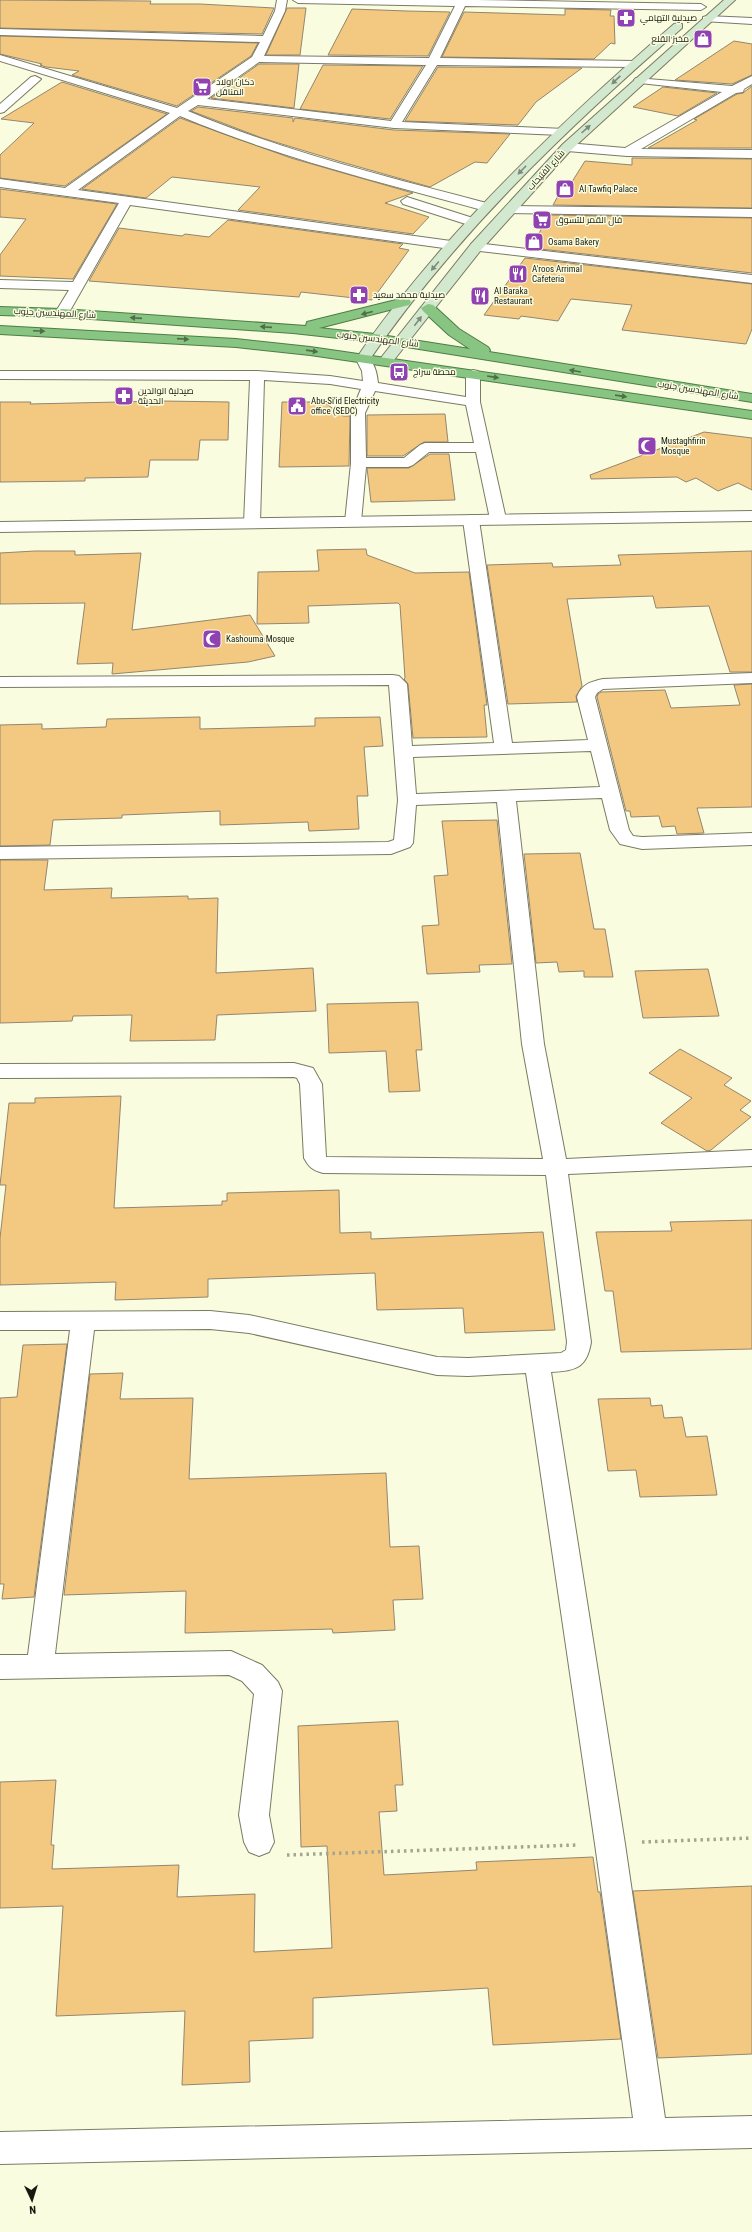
<svg xmlns="http://www.w3.org/2000/svg" width="752" height="2232" viewBox="0 0 752 2232" font-family="'Roboto Condensed',Cairo,sans-serif">
<style>
.building{fill:#f3c982;stroke:#94856e}
.lines{fill:none;stroke-linecap:round;stroke-linejoin:round}
.minor-casing{stroke:#7a7b62;stroke-width:2}
.tertiary-casing{stroke:#7a7b62;stroke-width:2}
.secondary-casing{stroke:#7a7b62;stroke-width:2}
.trunk-casing{stroke:#4d7e45;stroke-width:2}
.path{stroke:#a3a58f;stroke-width:3.5;stroke-dasharray:2.5 4;stroke-linecap:butt}
.minor{fill:#fff;fill-rule:evenodd}
.tertiary{fill:#fff;fill-rule:evenodd}
.secondary{fill:#d2e9d0;fill-rule:evenodd}
.trunk{fill:#88c482;fill-rule:evenodd}
.oneway{fill:#7e8b79}
.oneway2{fill:#506e48}
.labels{text-anchor:middle;stroke-width:3;stroke-linejoin:round;paint-order:stroke}
.far-poi-label{font-size:9px;fill:#18190e;stroke:#fafcdf;text-anchor:start}
.far-street-label{font-size:9px;fill:#18190e;stroke:#fafcdf}
</style>
<rect width="100%" height="100%" fill="#fafcdf"/>
<!-- building -->
<g class="building">
<path d="M0,0L151,1L150,4H200L274,8L262,34L0,28Z"/>
<path d="M287,8H306L300,55H266Z"/>
<path d="M352,9L407,11L450,12L428,56L328,55Z"/>
<path d="M565,9L611,10L610,16H614L615,44L611,43L594,59L442,57L464,12L565,15Z"/>
<path d="M0,36L258,43L251,56L177,106L72,75L79,71L46,67L40,65L42,64L0,54Z"/>
<path d="M734,41L752,44V75L732,84L675,80Z"/>
<path d="M259,64H299L294,108L211,98Z"/>
<path d="M323,65L423,66L390,119L300,109Z"/>
<path d="M438,67L582,68L536,102L518,125L405,121Z"/>
<path d="M62,82L167,114L65,186L0,178V155L34,123L1,119Z"/>
<path d="M752,86V148H648L697,120L694,119L737,94L743,93Z"/>
<path d="M663,87L717,93L678,116L633,107Z"/>
<path d="M198,107L293,118V122L295,118L394,130L510,134L487,163L475,162L430,187L338,161L262,138L191,111Z"/>
<path d="M180,118L291,158L413,193L385,203L429,217L413,234L238,210L260,187L172,177L146,198L82,189Z"/>
<path d="M632,158L752,159V208L553,205L564,185H570L585,161L632,165Z"/>
<path d="M0,189L117,204L73,279L0,276V255L26,219L0,217Z"/>
<path d="M548,215L752,218V273L532,248Z"/>
<path d="M228,220L403,244L399,248L409,250L372,300L301,292L299,297L89,281L119,228L182,236L185,234L209,237Z"/>
<path d="M525,258L752,284V329L746,344L622,330L632,305L571,299L558,321L521,316L519,319L484,315Z"/>
<path d="M162,401L229,402L228,440H200L198,460H150L148,477L85,478V481L0,482V402H31L30,404Z"/>
<path d="M282,402H324L343,416H350L349,466L279,467Z"/>
<path d="M445,414L448,442H424L403,456H367V415Z"/>
<path d="M704,432L752,438V490L738,483L718,491L696,478L686,482L677,477L591,479L590,475Z"/>
<path d="M430,454H449L455,500L371,502L367,468H409Z"/>
<path d="M366,549L367,555L415,573L469,572L487,705H484L487,737L413,738L408,684L404,679L405,678L400,605L398,603L308,606L309,623L257,624L258,572L319,571L317,550Z"/>
<path d="M35,551H75V555L141,553L132,630L250,615L275,656L248,662L112,674L113,663L77,664L85,603L0,604V553Z"/>
<path d="M752,551V672H730L709,606L656,608L653,596L567,599L582,686L576,696L577,702L508,704L487,565L552,563L553,567L621,565L618,555Z"/>
<path d="M752,684V807L697,808L704,833L677,834L675,826L662,827L659,816L631,817L630,811H626L597,697L598,694L601,692L665,690L671,708L740,705L734,685Z"/>
<path d="M200,717V729L315,726V718L380,717L383,746L364,747L368,796H357L359,829L309,831L308,822L220,825V811L122,815V818L53,820L50,845L0,846V725L42,724V729L106,727L107,719Z"/>
<path d="M497,820L512,964L479,965L480,972L427,974L422,926L439,925L434,876L448,875L442,821Z"/>
<path d="M580,853L594,929H605L613,977H584V971L559,972L557,962L536,963L524,854Z"/>
<path d="M0,860H48L44,890L112,888L111,898L188,896V899L218,898L216,973L313,968L316,1011L217,1015L215,1040L130,1041L132,1015L73,1016L72,1021L0,1023Z"/>
<path d="M708,969L719,1016L643,1018L635,971Z"/>
<path d="M418,1002L422,1050H416L420,1091L389,1092L386,1051L329,1053L327,1004Z"/>
<path d="M680,1049L732,1078L724,1085L751,1101L740,1110L751,1117L711,1150L707,1151L661,1123L692,1098L649,1073Z"/>
<path d="M121,1096L114,1208L222,1205V1201H227V1193L339,1190L340,1233L371,1232V1239L543,1232L555,1330L465,1333L463,1308L377,1310L375,1273L208,1279V1297L115,1300L116,1282L0,1285V1238L6,1185H0L9,1103H35V1098Z"/>
<path d="M752,1220V1349L621,1352L613,1291H605L596,1232L672,1231L670,1222Z"/>
<path d="M67,1344L34,1597L2,1599L4,1584H0V1398L17,1397L23,1345Z"/>
<path d="M123,1373L120,1399L193,1398L189,1479L386,1473L390,1547L419,1546L423,1599L393,1600L395,1630L333,1633L332,1629L185,1633L186,1591L64,1595L90,1374Z"/>
<path d="M650,1398L651,1406L662,1405L664,1418L682,1417L686,1437L707,1436L717,1495L640,1497L636,1470L608,1471L598,1399Z"/>
<path d="M398,1721L403,1785H395L397,1811L379,1812L384,1875L477,1870L476,1862L593,1857L598,1892H600L621,2039L493,2045L488,1988L313,1998V2038L249,2041L250,2082L182,2085L185,2011L56,2016L63,1906L0,1908V1782L56,1780L51,1845H54L52,1869L179,1865L177,1897L255,1894L254,1952L332,1948L327,1846L301,1847L298,1726Z"/>
<path d="M752,1886V2054L658,2058L633,1891Z"/>
</g>
<g class="lines">
<!-- minor casing -->
<g class="minor-casing">
<g id="minor">
<path d="M277,0H287L285,11L264,56L429,58L455,6L298,3L293,0H477L701,4L706,7L701,10L465,6L440,58L634,61L639,64L634,67L437,65L402,122L565,129L567,131L561,135L394,128L198,105L188,111C285,152 388,177 490,204L492,207L490,210H482C380,182 277,157 180,116L78,190L451,241L456,242L457,245L456,248L451,249L130,205L67,316L62,317L55,313L69,290L0,288V280L73,282L119,203L0,187V179L65,188L170,113L0,61V55L177,108L252,57L260,42L0,35V29L263,36L275,11ZM259,62L426,65L391,121L207,99Z"/>
<path d="M707,16L752,18V24L703,21V17Z"/>
<path d="M35,76L41,79L39,81L4,112L0,113V104L31,77Z"/>
<path d="M752,76V84L744,89L743,92L736,93L641,149L752,150V158L627,156L567,151L561,147L567,143L625,148L722,92L640,83L636,82L634,80L636,78L732,86Z"/>
<path d="M407,197L476,219L478,222L472,226L403,204L401,201Z"/>
<path d="M510,206L752,209V217L506,213L504,210Z"/>
<path d="M476,243L752,275V283L471,250L470,247L471,244Z"/>
<path d="M363,355C374,358 377,373 378,383L466,397V374L473,370L478,371L480,374V402L506,519L504,522H492L490,519L476,452H429L413,465L408,467H366L361,522L359,525H347L345,522L351,463V413L361,389L330,384L264,380L260,523L258,526H246L244,523L250,380L0,379V371H257L330,376L363,381L362,371L356,359ZM375,391L466,405L474,443H425L420,445L404,458H366L365,413Z"/>
<path d="M471,515L477,517L479,520L512,743L588,740L577,697C582,684 590,682 603,679L752,673V683L603,689L597,693L595,697L629,830L633,836L642,837L752,833V845L642,849L620,844L610,830L602,798L516,801L544,1044L566,1159L752,1150V1166L568,1174L591,1342C587,1368 575,1371 551,1372L625,1844L665,2118L752,2116V2148L0,2164V2132L633,2118L595,1844L526,1373L468,1376L437,1375L249,1333L210,1329L94,1330L55,1654L231,1651L262,1665L278,1682L282,1691L269,1815L274,1842L269,1852L259,1856L249,1852L244,1842L239,1815L254,1694L242,1681L229,1675L0,1679V1655H28L70,1330H0V1312L210,1311L249,1315L437,1357L468,1358L561,1353L566,1350L567,1342L546,1175L323,1173C312,1170 309,1167 304,1158L300,1084L297,1078L294,1077L0,1078V1064L294,1063L313,1068L322,1084L326,1157L543,1159L522,1044L497,802L416,805L413,843L410,847L391,854L0,859V847L388,842L394,840L398,800L389,685L0,687V677L393,675L399,676L407,684L412,746L494,743L463,520L465,517ZM591,751L600,787L416,794L413,757Z"/>
</g>
</g>
<!-- tertiary casing -->
<g class="tertiary-casing">
<path id="tertiary" d="M752,511V521L0,532V522Z"/>
</g>
<!-- secondary casing -->
<g class="secondary-casing">
<g id="secondary">
<path d="M724,0H735L571,150L481,250L390,365H380L378,362L380,359L471,244L563,144Z"/>
<path d="M678,23L682,24V28C566,129 455,235 368,362H358L356,359C381,321 410,286 440,251C512,169 592,95 674,24Z"/>
</g>
</g>
<!-- trunk casing -->
<g class="trunk-casing">
<g id="trunk">
<path d="M404,298L409,299L411,302L409,305L319,328L375,334L470,349L449,335L423,311L421,308L428,304L433,305L459,329L488,347L490,350L489,352L752,394V402L375,342L293,333L62,317L0,315V307L62,309L306,326L307,322Z"/>
<path d="M0,326L236,339L310,347L752,411V419L310,355L236,347L0,334Z"/>
</g>
</g>
<!-- path -->
<g class="path">
<path d="M642,1842L752,1838"/>
<path d="M287,1855L577,1845"/>
</g>
<!-- minor -->
<use href="#minor" class="minor"/>
<!-- tertiary -->
<use href="#tertiary" class="tertiary"/>
<!-- secondary -->
<use href="#secondary" class="secondary"/>
<!-- trunk -->
<use href="#trunk" class="trunk"/>
</g>
<!-- one-way arrows -->
<defs><path id="oneway-solid" d="M-6-.8H1V-3.2L6.5 0L1 3.2V.8H-6Z"/></defs>
<g class="oneway">
<use href="#oneway-solid" transform="translate(616 80) rotate(137)"/>
<use href="#oneway-solid" transform="translate(586 129) rotate(-42)"/>
<use href="#oneway-solid" transform="translate(522 170) rotate(134)"/>
<use href="#oneway-solid" transform="translate(435 266) rotate(130)"/>
<use href="#oneway-solid" transform="translate(418 321) rotate(-53)"/>
</g>
<g class="oneway2">
<use href="#oneway-solid" transform="translate(367 313) rotate(165)"/>
<use href="#oneway-solid" transform="translate(136 318) rotate(-176)"/>
<use href="#oneway-solid" transform="translate(266 327) rotate(-176)"/>
<use href="#oneway-solid" transform="translate(39 331) rotate(2)"/>
<use href="#oneway-solid" transform="translate(183 339) rotate(4)"/>
<use href="#oneway-solid" transform="translate(312 351) rotate(8)"/>
<use href="#oneway-solid" transform="translate(575 371) rotate(-170)"/>
<use href="#oneway-solid" transform="translate(493 377) rotate(9)"/>
<use href="#oneway-solid" transform="translate(621 396) rotate(8)"/>
</g>
<!-- icons -->
<defs>
<g id="pharmacy-square" transform="scale(1)"><rect x="-9" y="-9" width="18" height="18" rx="4" fill="#9042b2" stroke="#fafcdf"/><path d="M-2-6h4v4h4v4h-4v4h-4v-4h-4v-4h4Z" fill="#fff"/></g>
<g id="shop-square" transform="scale(1)"><rect x="-9" y="-9" width="18" height="18" rx="4" fill="#9042b2" stroke="#fafcdf"/><path d="M-5-2.5h2.3a2.7 3.5 0 0 1 5.4 0H5L5.5 6h-11ZM-1.5-2.5h3a1.5 2.3 0 0 0-3 0Z" fill="#fff"/></g>
<g id="supermarket-square" transform="scale(1)"><rect x="-9" y="-9" width="18" height="18" rx="4" fill="#9042b2" stroke="#fafcdf"/><path d="M-6-5.5h2.5l.6 2H6L4.5 2H-2.5L-4.4-4H-6ZM-1.5 3.2a1.3 1.3 0 1 0 .1 0ZM3 3.2a1.3 1.3 0 1 0 .1 0Z" fill="#fff"/></g>
<g id="restaurant-square" transform="scale(1)"><rect x="-9" y="-9" width="18" height="18" rx="4" fill="#9042b2" stroke="#fafcdf"/><path d="M-5-6h1v4h1v-4h1v4h1v-4h1v5L-1.5 .5V6h-2V.5L-5-1ZM5-6V6H3V1.5H1.5Q1.5-4 5-6Z" fill="#fff"/></g>
<g id="bus-square" transform="scale(1)"><rect x="-9" y="-9" width="18" height="18" rx="4" fill="#9042b2" stroke="#fafcdf"/><path d="M-5-6H5V4H4V6H2V4H-2V6H-4V4H-5ZM-3.5-4V0h7V-4ZM-3.5 1.2v1.5H-2V1.2ZM2 1.2v1.5H3.5V1.2Z" fill="#fff"/></g>
<g id="civic-square" transform="scale(1)"><rect x="-9" y="-9" width="18" height="18" rx="4" fill="#9042b2" stroke="#fafcdf"/><path d="M-.6-6.5H3V-4.5H.6V-3L4-1V1h2V6H-6V1h2V-1L-.6-3ZM-1.2 2.5V6h2.4V2.5Z" fill="#fff"/></g>
<g id="mosque-square" transform="scale(1)"><rect x="-9" y="-9" width="18" height="18" rx="4" fill="#9042b2" stroke="#fafcdf"/><path d="M3.5-4.9A6 6 0 1 0 3.5 4.9A5 5 0 1 1 3.5-4.9Z" fill="#fff"/></g>
</defs>
<g fill-rule="evenodd">
<use href="#pharmacy-square" x="626" y="18"/>
<use href="#shop-square" x="703" y="39"/>
<use href="#supermarket-square" x="202" y="87"/>
<use href="#shop-square" x="565" y="189"/>
<use href="#supermarket-square" x="542" y="220"/>
<use href="#shop-square" x="534" y="242"/>
<use href="#restaurant-square" x="518" y="274"/>
<use href="#pharmacy-square" x="359" y="295"/>
<use href="#restaurant-square" x="480" y="296"/>
<use href="#bus-square" x="399" y="372"/>
<use href="#pharmacy-square" x="124" y="396"/>
<use href="#civic-square" x="297" y="406"/>
<use href="#mosque-square" x="647" y="446"/>
<use href="#mosque-square" x="212" y="639"/>
</g>
<g class="labels">
<!-- far-poi labels -->
<g class="far-poi-label">
<text x="640" y="21">صيدلية التهامي</text>
<text x="689" y="42" text-anchor="end">مخبز القلع</text>
<text x="216" y="85">دكان اولاد<tspan x="216" dy="10">المناقل</tspan></text>
<text x="579" y="192">Al Tawfiq Palace</text>
<text x="556" y="223">فال القمر للتسوق</text>
<text x="548" y="245">Osama Bakery</text>
<text x="532" y="272">A'roos Arrimal<tspan x="532" dy="10">Cafeteria</tspan></text>
<text x="494" y="294">Al Baraka<tspan x="494" dy="10">Restaurant</tspan></text>
<text x="373" y="298">صيدلية محمد سعيد</text>
<text x="413" y="375">محطة سراج</text>
<text x="138" y="394">صيدلية الوالدين<tspan x="138" dy="10">الحديثة</tspan></text>
<text x="311" y="404">Abu-Si'id Electricity<tspan x="311" dy="10">office (SEDC)</tspan></text>
<text x="661" y="444">Mustaghfirin<tspan x="661" dy="10">Mosque</tspan></text>
<text x="226" y="642">Kashouma Mosque</text>
</g>
<!-- far-street labels -->
<g class="far-street-label">
<text transform="translate(546 170) rotate(-48)" y="3">شارع الفتيحاب</text>
<text transform="translate(55 313) rotate(3)" y="3">شارع المهندسين جنوب</text>
<text transform="translate(378 339) rotate(7)" y="3">شارع المهندسين جنوب</text>
<text transform="translate(698 390) rotate(9)" y="3">شارع المهندسين جنوب</text>
</g>
</g>
<!-- north arrow -->
<g transform="translate(32 2200) rotate(176)" stroke="#fafcdf" stroke-width="3" paint-order="stroke">
<path d="M0-3L7 15L0 10L-7 15Z" fill="#18190e"/>
<text y="-6" font-size="11" font-weight="bold" text-anchor="middle" fill="#18190e">N</text>
</g>
</svg>
